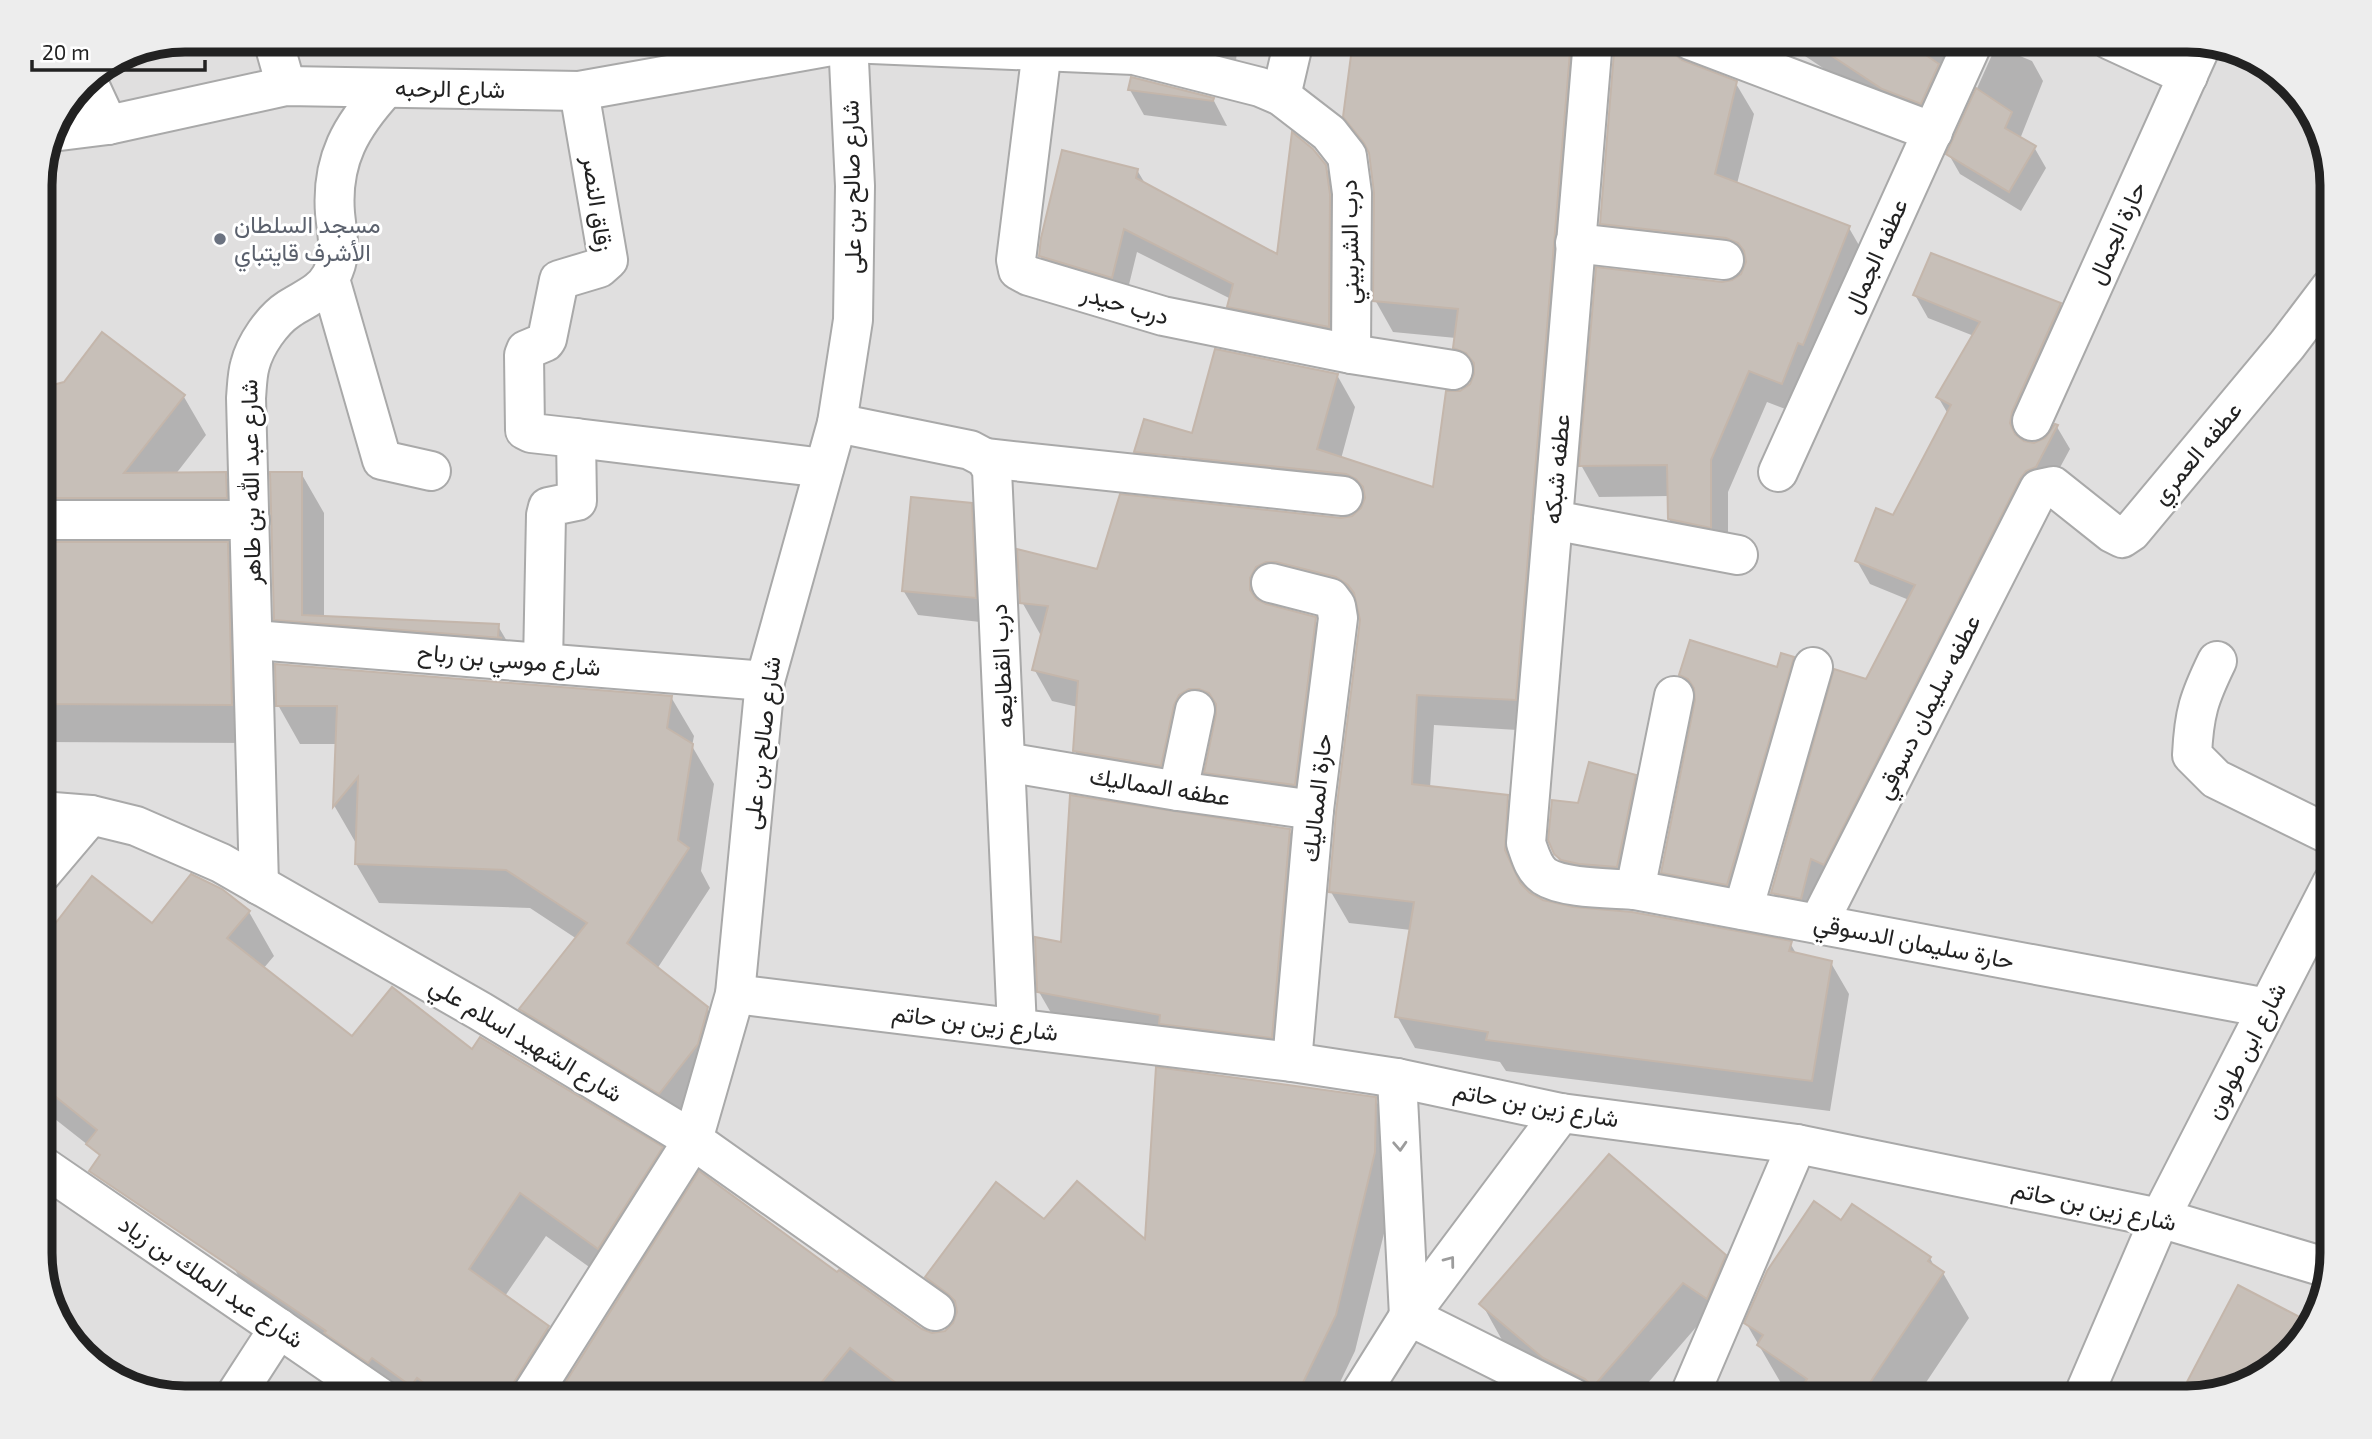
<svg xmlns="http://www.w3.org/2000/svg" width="2372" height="1439" viewBox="0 0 2372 1439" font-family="'Exo 2',Vazirmatn,sans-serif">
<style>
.residential{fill:#e0dfdf}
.shadow{fill:#0003;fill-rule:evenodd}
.building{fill:#c7bfb8;stroke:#c4b6ab;stroke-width:2}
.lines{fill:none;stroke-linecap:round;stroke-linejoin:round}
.minor-casing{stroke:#a9a9a9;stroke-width:42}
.minor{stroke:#fff;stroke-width:38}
.oneway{stroke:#9c9c9c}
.worship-dot{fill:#6b7280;stroke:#fff;stroke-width:2.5}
.labels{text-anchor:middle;stroke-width:6;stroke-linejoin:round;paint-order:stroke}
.street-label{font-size:24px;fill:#222;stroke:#fff}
.worship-label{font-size:24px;fill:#5b616d;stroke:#fff;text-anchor:start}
.rim{fill:none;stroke:#222;stroke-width:9}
</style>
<rect width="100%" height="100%" fill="#f2efe9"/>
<!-- residential -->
<path class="residential" d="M186,40H2186L2259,60L2312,113L2331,177L2332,1253L2312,1326L2259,1379L2186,1399H186L113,1379L60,1326L41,1262V177L55,122L83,83L131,51Z"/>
<!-- shadow -->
<g class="shadow">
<path d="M1142,40H1237L1238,43L1234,78Z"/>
<path d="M1308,40H1771L1764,68L1695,54L1687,64L1735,82L1754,114L1737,184L1849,228L1867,259L1799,414L1767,402L1728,492V558L1688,550L1669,519V496L1599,497L1581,465L1722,283L1733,282L1743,275L1745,269L1620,255L1601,223L1616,49L1602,51L1533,731L1434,725L1430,788L1507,797L1525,828L1522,883L1533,897L1546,903L1790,943L1797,955L1831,963L1849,994L1830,1111L1506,1071L1500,1062L1415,1048L1397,1016L1411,930L1349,923L1331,892L1362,620L1360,611L1355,608L1273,599L1269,607L1314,618L1333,650L1312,816L1224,804L1206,772L1217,719L1207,720L1178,797L1093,782L1075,751L1078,707L1052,701L1034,669L1043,634H1040L1022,602L1098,571L1352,518L1364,505L1154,483L1136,452L1194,436L1337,375L1355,407L1341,459L1434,489L1461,392L1471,385L1473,380L1454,347L1456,338L1393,332L1375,300L1376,193L1371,157L1345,116L1353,53ZM1156,452L1182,455L1190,459L1156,456Z"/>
<path d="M1781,40H1985L1939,134L1901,120Z"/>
<path d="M1996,46L2032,61L2043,81L2020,139L2034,147L2046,168L2021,211L1960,174L1948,153Z"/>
<path d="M1130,90L1213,99L1227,126L1144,115Z"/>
<path d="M1325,166L1339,191L1342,351L1243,331L1229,306L1231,299L1137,252L1125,301L1055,280L1040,256L1137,170L1146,185L1278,257Z"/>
<path d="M1915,295L2060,305L2073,327L2024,436L2023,443L2034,445L2046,440L2057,427L2070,449L1814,921L1786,916L1773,893L1867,681L1909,600L1870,584L1857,561L1894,517L1948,414L1938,397L1974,336L1928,318Z"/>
<path d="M65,383L184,397L206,435L175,475L225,474L247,513L63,536L52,540L48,544H227L249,582L254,743L41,742V390Z"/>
<path d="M301,473L324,513V618L498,626L521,665L298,659L276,619Z"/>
<path d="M971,505L985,530L989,623L918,615L903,590Z"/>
<path d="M1793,659L1807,683L1741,908L1677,896L1663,872L1695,699L1681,675L1778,669Z"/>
<path d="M671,697L694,736L692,746L714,784L701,871L710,888L657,969L707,1008L730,1047L682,1131L543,1048L521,1009L577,939L530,908L379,903L356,864L357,845L335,807L337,744H300L278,705Z"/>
<path d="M1635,777L1649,802L1631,892L1570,879L1555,853L1579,805Z"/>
<path d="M1289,830L1308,864L1290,1070L1058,1025L1039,992L1062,944Z"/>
<path d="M93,879L152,926L249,912L274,956L263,969L352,1039L472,1051L661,1148L687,1193L837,1275L922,1330L934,1335L946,1332L954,1325L956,1319L948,1313L927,1277L1045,1222L1146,1243L1375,1099L1396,1135L1395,1189L1355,1351L1332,1399H892L871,1383L858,1399H384L260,1314L235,1270L239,1264L41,1108V945ZM546,1236L624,1292L573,1372L548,1328L505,1296Z"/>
<path d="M1842,1223L1930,1258L1935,1268L1943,1273L1969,1318L1915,1399H1796L1785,1390L1746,1323Z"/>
<path d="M1724,1256L1745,1292L1704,1318L1634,1399H1574L1565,1394L1502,1340L1482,1304Z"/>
</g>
<!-- building -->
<g class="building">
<path d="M1165,40H1222L1220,54Z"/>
<path d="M1353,40H1503L1538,55L1545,40H1571L1516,700L1417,695L1412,784L1508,795L1505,850L1520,883L1530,893L1543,900L1573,907L1632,912L1792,941L1789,951L1832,961L1812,1081L1486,1040L1488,1032L1395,1017L1414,902L1329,892L1336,812L1360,620L1354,593L1348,585L1336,577L1276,562H1266L1256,567L1250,578V590L1256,599L1266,604L1316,617L1295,785L1204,773L1216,714V704L1209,693L1199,689H1189L1179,695L1174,705L1161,766L1073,751L1078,681L1032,670L1048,606L1020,603L1017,549L1097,569L1120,494L1341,518L1352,516L1361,508L1365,498L1363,487L1356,479L1346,474L1134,452L1144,419L1192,433L1215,349L1338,374L1317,449L1433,487L1446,391H1460L1470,384L1474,374V363L1466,353L1453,348L1458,309L1373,301L1374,193L1369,153L1364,143L1343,117Z"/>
<path d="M1615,40H1669L1673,53L1682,60L1737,81L1715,174L1850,226L1803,345L1798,343L1782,384L1749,371L1711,460V528L1668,519L1667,465L1579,466L1596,267L1722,282L1732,280L1741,274L1746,262L1744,251L1738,243L1726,238L1600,224Z"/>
<path d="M1808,40H1904L1939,64L1921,104L1882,89Z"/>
<path d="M1131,77L1214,98L1213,101L1128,90Z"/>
<path d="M1976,88L2012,112L2005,128L2036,146L2009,192L1946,154Z"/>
<path d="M1292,132L1313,149L1326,165L1330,194L1329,327L1227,307L1233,284L1124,229L1112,278L1039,256L1041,238L1062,150L1138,169L1136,178L1277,254Z"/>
<path d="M1931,253L2061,303L2012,412L2010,423L2015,434L2024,441L2034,443L2045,438L2055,424L2058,425L2036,467L2026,471L2020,479L1824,865L1811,859L1801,899L1771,893L1834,669L1866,679L1915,585L1855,561L1876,508L1893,515L1951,405L1936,397L1980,322L1913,295Z"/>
<path d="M102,332L185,395L124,473L226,472L227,498H41V388L64,382Z"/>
<path d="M270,472H302V615L499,624L498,637L502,638L274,620Z"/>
<path d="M911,497L972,503L976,598L902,591Z"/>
<path d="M41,542H228L232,705L41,704Z"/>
<path d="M1690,640L1777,667L1781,653L1794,657L1727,885L1661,873L1695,700L1694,688L1688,679L1679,675Z"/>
<path d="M275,664L672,696L667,728L693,744L678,840L689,848L627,943L708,1007L698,1044L659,1094L519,1009L587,923L506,870L355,864L358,777L333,807L337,706H276Z"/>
<path d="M1589,762L1636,775L1617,867L1579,864L1561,860L1554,854L1548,840L1552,800L1578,803Z"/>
<path d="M1070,795L1290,829L1272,1038L1159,1024L1160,1015L1037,992L1035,937L1061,942Z"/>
<path d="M191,874L222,889L250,911L227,938L352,1036L392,987L472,1049L480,1037L663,1147L598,1249L520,1193L469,1269L549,1326L511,1387L507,1399H445L417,1378L411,1386L372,1358L368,1363L324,1333L326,1331L89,1171L100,1155L86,1144L97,1130L41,1085V942L92,876L152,923Z"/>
<path d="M1156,1067L1376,1097L1375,1152L1336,1315L1295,1399H917L850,1348L808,1399H555L699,1171L837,1272L839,1270L922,1329L932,1333L945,1331L953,1323L957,1312L955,1301L948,1294L925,1277L996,1182L1044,1219L1077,1181L1145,1239Z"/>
<path d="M1609,1154L1726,1255L1707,1299L1683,1283L1593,1387L1585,1379L1543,1358L1479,1304Z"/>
<path d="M1814,1201L1841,1220L1852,1204L1931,1257L1928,1261L1944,1272L1859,1399H1794L1807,1379L1757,1345L1763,1335L1744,1323L1767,1271Z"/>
<path d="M2238,1285L2313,1324L2312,1326L2259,1379L2187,1399H2178Z"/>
</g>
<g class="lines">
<!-- minor casing -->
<g class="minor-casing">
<g id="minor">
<path d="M273,40L286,86"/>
<path d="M1593,40L1526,843C1530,854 1533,868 1544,876C1564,889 1611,888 1635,890L2267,1008"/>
<path d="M1690,40L1933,132"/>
<path d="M2110,40L2188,76"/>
<path d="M1042,50L1016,260L1018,270L1029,276L1163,316L1351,354L1453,370"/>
<path d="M87,80L108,125"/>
<path d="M1281,96L1294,40"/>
<path d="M52,132L108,125L286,86L579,91L848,43L1134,55L1260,87L1281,96L1329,133L1347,156L1352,193L1351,354"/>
<path d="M1575,243L1724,260"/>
<path d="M330,279L382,460L431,471"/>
<path d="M2032,421L2202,44"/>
<path d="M837,423L970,450L985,458L992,470L1017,1028"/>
<path d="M576,438L824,468"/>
<path d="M985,458L1343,496"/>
<path d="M1778,472L1974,40"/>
<path d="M41,520H250"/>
<path d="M1553,520L1738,555"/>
<path d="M1271,583L1330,598L1336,606L1338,618L1314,810L1292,1062"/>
<path d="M254,640L765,681"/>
<path d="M2217,661C2199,698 2194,713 2192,755L2216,779L2332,836"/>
<path d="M543,663L546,515L548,507L577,501L576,438L531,433L525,430L524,355L526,350L545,342L547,339L559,280L599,268L608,260L579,91"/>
<path d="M1006,762L1178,791L1314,810"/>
<path d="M1178,791L1195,710"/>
<path d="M41,811L91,815L136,826L221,863L480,1011L693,1140L935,1311"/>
<path d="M41,874L91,815"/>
<path d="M259,885L246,398C247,387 247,375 250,365C255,345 272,320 289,309C304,299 322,293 331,276C343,254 337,236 335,213C331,160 351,126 386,88"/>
<path d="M1635,890L1674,696"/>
<path d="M1743,910L1813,667"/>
<path d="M1818,924L2039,489L2053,486L2112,533L2122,538L2131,532L2287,345L2331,287"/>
<path d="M735,994L1292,1062L1397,1078L1561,1113L1797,1144L2160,1218L2328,1268"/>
<path d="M1397,1078L1409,1316"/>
<path d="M41,1165L382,1399"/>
<path d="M1409,1316L1575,1399"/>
<path d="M233,1399L279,1328"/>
<path d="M529,1399L693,1140L735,994L765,681L837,423L853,320L855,186L848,40"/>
<path d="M1357,1399L1409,1316L1561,1113"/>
<path d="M1688,1399L1797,1144"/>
<path d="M2082,1399L2160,1218L2332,883"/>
</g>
</g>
<!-- minor -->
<use href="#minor" class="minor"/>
</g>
<!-- one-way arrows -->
<defs><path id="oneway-chevron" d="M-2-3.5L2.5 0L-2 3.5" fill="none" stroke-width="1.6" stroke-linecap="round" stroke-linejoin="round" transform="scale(1.75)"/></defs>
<g class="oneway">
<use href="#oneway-chevron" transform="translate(1400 1146) rotate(87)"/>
<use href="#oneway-chevron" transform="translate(1450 1261) rotate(-53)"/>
</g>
<!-- markers -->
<circle class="worship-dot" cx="220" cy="239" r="7"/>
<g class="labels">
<!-- street labels -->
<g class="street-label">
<text transform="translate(450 89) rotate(1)" y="8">شارع الرحبه</text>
<text transform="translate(852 187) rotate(-91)" y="8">شارع صالح بن على</text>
<text transform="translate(597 204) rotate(82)" y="8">زقاق النصر</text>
<text transform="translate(2117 233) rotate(-66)" y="8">حارة الجمال</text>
<text transform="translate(1350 242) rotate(-91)" y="8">درب الشربيني</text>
<text transform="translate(1876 256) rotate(-66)" y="8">عطفه الجمال</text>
<text transform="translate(1125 305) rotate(16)" y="8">درب حيدر</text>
<text transform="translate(2197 453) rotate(-50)" y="8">عطفه العمري</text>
<text transform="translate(1557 469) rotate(-85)" y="8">عطفه شبكه</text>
<text transform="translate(251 482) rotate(-91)" y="8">شارع عبد الله بن طاهر</text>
<text transform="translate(509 660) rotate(5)" y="8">شارع موسي بن رباح</text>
<text transform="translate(1002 666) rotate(-93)" y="8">درب القطايعه</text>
<text transform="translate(1928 707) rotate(-63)" y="8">عطفه سليمان دسوقي</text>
<text transform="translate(762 743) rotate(-83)" y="8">شارع صالح بن على</text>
<text transform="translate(1160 787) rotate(9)" y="8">عطفه المماليك</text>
<text transform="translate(1317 798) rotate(-84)" y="8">حارة المماليك</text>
<text transform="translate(1914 942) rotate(11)" y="8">حارة سليمان الدسوقي</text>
<text transform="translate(975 1023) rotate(7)" y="8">شارع زين بن حاتم</text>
<text transform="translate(526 1040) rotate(31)" y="8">شارع الشهيد اسلام علي</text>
<text transform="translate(2246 1051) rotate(-63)" y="8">شارع ابن طولون</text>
<text transform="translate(1536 1105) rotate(10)" y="8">شارع زين بن حاتم</text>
<text transform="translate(2094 1206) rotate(12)" y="8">شارع زين بن حاتم</text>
<text transform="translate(211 1282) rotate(34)" y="8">شارع عبد الملك بن زياد</text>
</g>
<!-- worship labels -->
<g class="worship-label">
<text x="234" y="233">مسجد السلطان<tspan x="234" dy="28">الأشرف قايتباي</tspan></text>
</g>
</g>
<!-- crop -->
<path d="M0 0H2372V1439H0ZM185 52H2187A133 133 0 0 1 2320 185V1253A133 133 0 0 1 2187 1386H185A133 133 0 0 1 52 1253V185A133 133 0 0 1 185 52Z" fill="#ededed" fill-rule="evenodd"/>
<path class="rim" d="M185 52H2187A133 133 0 0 1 2320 185V1253A133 133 0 0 1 2187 1386H185A133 133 0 0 1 52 1253V185A133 133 0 0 1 185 52Z"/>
<!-- scale -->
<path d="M32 60v10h173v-10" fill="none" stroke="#222222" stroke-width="3.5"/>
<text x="42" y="60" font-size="21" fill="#222222" stroke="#ffffff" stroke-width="5" paint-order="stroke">20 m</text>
</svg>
